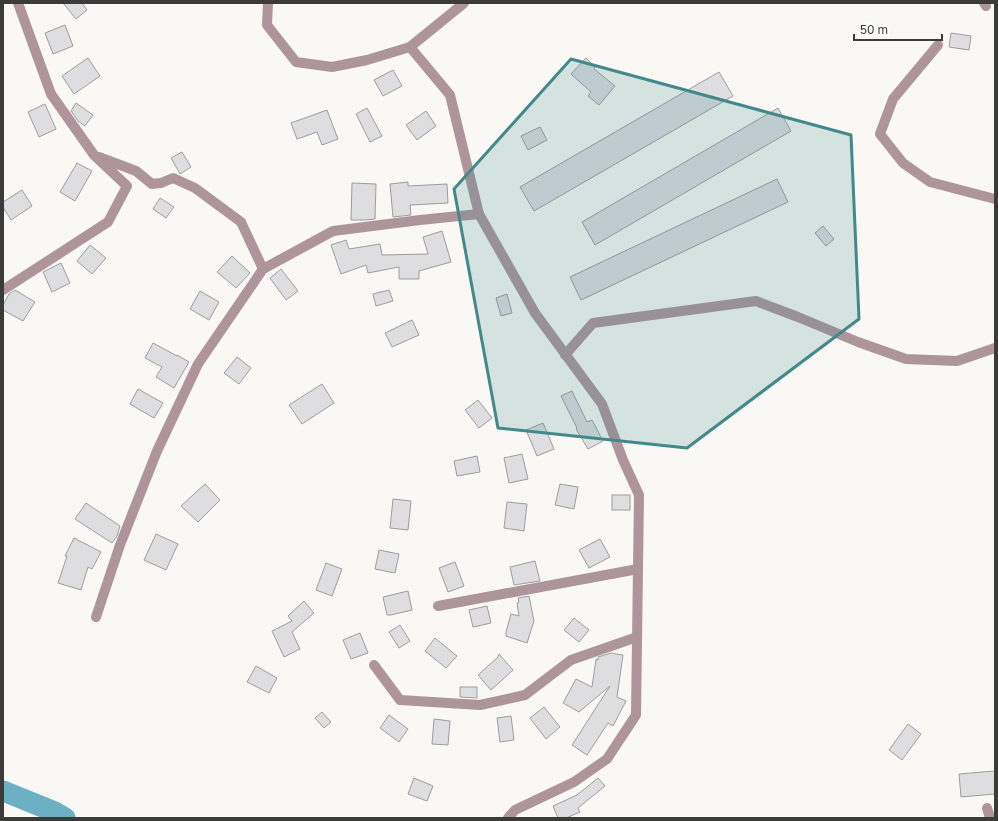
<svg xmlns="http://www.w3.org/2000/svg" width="998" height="821" viewBox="0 0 998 821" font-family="'Golos Text',sans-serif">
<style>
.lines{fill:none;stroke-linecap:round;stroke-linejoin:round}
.river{stroke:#6eb0c3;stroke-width:21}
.building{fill:#dedde0;stroke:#9e9c9f}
.minor{stroke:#ae949b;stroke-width:10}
.marked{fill:#428a8a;fill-opacity:0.2;stroke:#428a8a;stroke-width:3;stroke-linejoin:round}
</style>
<rect width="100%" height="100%" fill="#f9f8f5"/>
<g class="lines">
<!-- river -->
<path class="river" d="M3,791L55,812L65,818"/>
</g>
<!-- building -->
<g class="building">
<path d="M63,3H82L87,10L76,19Z"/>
<path d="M65,25L73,46L53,54L45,33Z"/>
<path d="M951,33L971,36L969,50L949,47Z"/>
<path d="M88,58L100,76L74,94L62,76Z"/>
<path d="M586,58L595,67L594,69L615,86L599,105L588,96L591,92L571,74Z"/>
<path d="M393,70L402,86L383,96L374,80Z"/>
<path d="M719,72L733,96L534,211L520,187Z"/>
<path d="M76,103L93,115L85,126L78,121L71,111Z"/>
<path d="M45,104L56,129L39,137L28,112Z"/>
<path d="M367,108L382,136L370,142L356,114Z"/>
<path d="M778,108L791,131L595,245L582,222Z"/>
<path d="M327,110L338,139L322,145L317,132L297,139L291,123Z"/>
<path d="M426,111L436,126L417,140L406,125Z"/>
<path d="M540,127L547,140L528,150L521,136Z"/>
<path d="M182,152L191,167L180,174L171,158Z"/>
<path d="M77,163L92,171L75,201L60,192Z"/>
<path d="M777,179L788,202L581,300L570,277Z"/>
<path d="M408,182V186L447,184L448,203L410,205L411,215L393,217L390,184Z"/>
<path d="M352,183L376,184L375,219L365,220H351Z"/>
<path d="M22,190L32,206L11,220L3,207V202Z"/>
<path d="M160,198L174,207L166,218L153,209Z"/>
<path d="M823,226L834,239L826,246L815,233Z"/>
<path d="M442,231L451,262L419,271V279H399V267L368,273L366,265L341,274L331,245L346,240L349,249L380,244L382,255L428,254L423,237Z"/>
<path d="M90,245L106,258L92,274L77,261Z"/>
<path d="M232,256L250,273L236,288L217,272Z"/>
<path d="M61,263L70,283L52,292L43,272Z"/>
<path d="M281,269L298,291L286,300L270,278Z"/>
<path d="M15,290L35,302L23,321L3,310V305L9,294Z"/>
<path d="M389,290L393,301L376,306L373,294Z"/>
<path d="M200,291L219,302L209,320L190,309Z"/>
<path d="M507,294L512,313L501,316L496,298Z"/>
<path d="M412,320L419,335L392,347L385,333Z"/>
<path d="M153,343L177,356V355L189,362L174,388L156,377L162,367L145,358Z"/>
<path d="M237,357L251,368L239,384L224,373Z"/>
<path d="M322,384L334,403L302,424L289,405Z"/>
<path d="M138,389L163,403L154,418L130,404Z"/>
<path d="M572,391L587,422L592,420L603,441L588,449L576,429L577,428L561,396Z"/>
<path d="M478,400L492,418L479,428L465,410Z"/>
<path d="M543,423L554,449L537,456L526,430Z"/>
<path d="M522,454L528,479L509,483L504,458Z"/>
<path d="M477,456L480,472L457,476L454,461Z"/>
<path d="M205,484L220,500L198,522L181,506Z"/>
<path d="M560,484L578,487L574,509L555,505Z"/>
<rect x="612" y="495" width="18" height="15"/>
<path d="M393,499L411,501L408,530L390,528Z"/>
<path d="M507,502L527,504L524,531L504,528Z"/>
<path d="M86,503L120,526L117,536L112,543L75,519Z"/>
<path d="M156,534L178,544L166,570L144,560Z"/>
<path d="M74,538L101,552L92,569L88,567L81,590L58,583L67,556H65Z"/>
<path d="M600,539L610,557L589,568L579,550Z"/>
<path d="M379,550L399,554L395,573L375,569Z"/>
<path d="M535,561L540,581L514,585L510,567Z"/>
<path d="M455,562L464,586L448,592L439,568Z"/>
<path d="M326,563L342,569L332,596L316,590Z"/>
<path d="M408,591L412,610L391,615H387L383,597Z"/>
<path d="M529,596L534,621L527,643L506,636V632L511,614L519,616L517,603L519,602L518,598Z"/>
<path d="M304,601L314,613L292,632L300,649L284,657L272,631L292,621L288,616Z"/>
<path d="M487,606L491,623L473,627L469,610Z"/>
<path d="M574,618L589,630L579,642L564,630Z"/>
<path d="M400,625L410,641L399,648L389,632Z"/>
<path d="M360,633L368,653L351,659L343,640Z"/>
<path d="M435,638L457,656L446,668L425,651Z"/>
<path d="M611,653L623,655L617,697L626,701L613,726L608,723L587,755L572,745L610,686L579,712L563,703L576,679L592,687L596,659L598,660V657Z"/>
<path d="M499,654L513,670L491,690L478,675L498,657Z"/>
<path d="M256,666L277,678L269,693L247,682Z"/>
<path d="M460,687H477V698L460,697Z"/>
<path d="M544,707L560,727L546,739L530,718Z"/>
<path d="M322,712L331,722L324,728L315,718Z"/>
<path d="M389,715L408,729L399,742L380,728Z"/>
<path d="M511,716L514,740L500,742L497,718Z"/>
<path d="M434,719L450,721L448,745L432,744Z"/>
<path d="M908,724L921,734L902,760L889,750Z"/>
<path d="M995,771V794L961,797L959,774Z"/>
<path d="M414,778L433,786L427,801L408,794Z"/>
<path d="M598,778L605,786L578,808L580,812L566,818H558L553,806L577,795Z"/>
</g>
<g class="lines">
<!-- minor -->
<g class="minor">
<path d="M268,3L267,25L296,62L332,67L367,60L410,47L464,3"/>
<path d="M984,3L986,6"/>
<path d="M938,45L893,99L880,134L903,163L930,182L995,199"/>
<path d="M410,47L450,95L479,214L535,313L602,404L623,460L639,495L636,715L607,759L574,782L515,810L508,818"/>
<path d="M99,157L136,171L152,184L161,183L173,178L195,188L241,222L263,269"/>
<path d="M3,290L108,222L127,186L94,155L51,94L18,3"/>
<path d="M565,355L593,323L756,301L798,317L858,342L906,359L957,361L995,348"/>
<path d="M438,606L638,569"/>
<path d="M96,617L120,545L157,451L198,364L263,269L333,231L420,220L479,214"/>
<path d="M374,665L400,700L480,705L525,695L571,660L637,637"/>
<path d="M987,808L990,818"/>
</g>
</g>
<!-- marked area -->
<path class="marked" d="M571,59L851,135L859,319L687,448L498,428L454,189Z"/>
<!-- border -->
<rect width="998" height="821" fill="none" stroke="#3b3b3a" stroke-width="8"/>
<!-- scale -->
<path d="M854 34v6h88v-6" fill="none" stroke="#3b3b3a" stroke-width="2"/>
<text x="860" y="34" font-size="12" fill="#3b3b3a" stroke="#ffffff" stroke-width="3" paint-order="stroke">50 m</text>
</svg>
